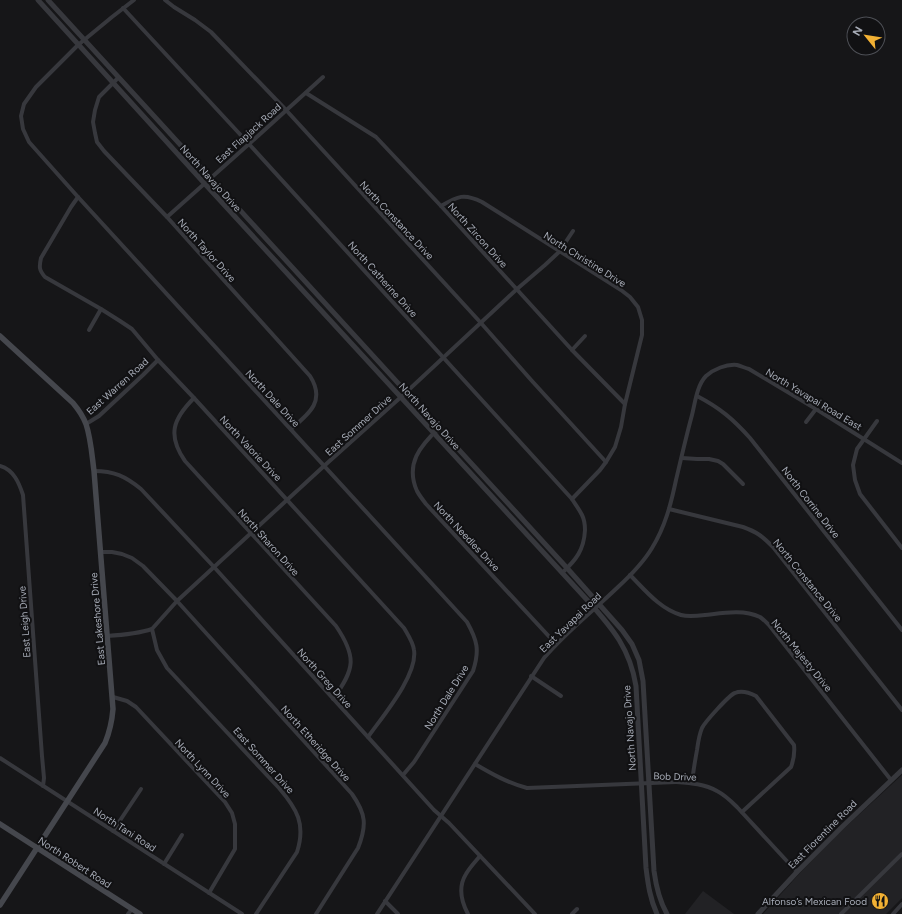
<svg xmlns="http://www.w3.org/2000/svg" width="902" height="914" viewBox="0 0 902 914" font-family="Figtree,sans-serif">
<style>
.built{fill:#222225}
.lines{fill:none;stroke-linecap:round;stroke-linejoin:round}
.minor{stroke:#37383d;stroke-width:4}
.tertiary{stroke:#37383d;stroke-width:5}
.secondary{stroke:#45474d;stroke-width:5.5}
.labels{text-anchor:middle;stroke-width:4;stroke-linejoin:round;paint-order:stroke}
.street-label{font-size:10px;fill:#a8adb8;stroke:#111113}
.poi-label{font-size:10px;fill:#a8adb8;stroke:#111113;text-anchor:end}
</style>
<rect width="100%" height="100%" fill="#161618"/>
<!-- built -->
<g class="built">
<path d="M902,775V898L886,914H763L800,873L837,835Z"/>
<path d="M703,891L734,914H685Z"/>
</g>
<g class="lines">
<!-- minor -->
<g class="minor">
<path d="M134,0L112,17L78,45L36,87L24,104L21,116L23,129L29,142L78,197L467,622C477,640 480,650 473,671L414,762L403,775"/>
<path d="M165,0L174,7L195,20L211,32L286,110L481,323L532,381L606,462"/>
<path d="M123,8L249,144L572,499C575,504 579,509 582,515C584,519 585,525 585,530C584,550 576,560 562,573"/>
<path d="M118,78L99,97L95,110L93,122L95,133L97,142L104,151L167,217L310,376C326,401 309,414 291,429"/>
<path d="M306,93L376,137L441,206L572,350L625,404"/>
<path d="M78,197L71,207L41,258C39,267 39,270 45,277L101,309L120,321L132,329L158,360L194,398L404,628C408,635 413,642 414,650C418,675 382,717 368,737"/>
<path d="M441,206C458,196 464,193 482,202L621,290L630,297L638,307L642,320V335L625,404L621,427L615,447L606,462L600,470L572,499"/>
<path d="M167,217L249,144L323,77"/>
<path d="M89,330L101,309"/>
<path d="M572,350L585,336"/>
<path d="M697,396C720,408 733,419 750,438L902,630"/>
<path d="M194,398C173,419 167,435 185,461L336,626C357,657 355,669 333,699"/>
<path d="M877,421L857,449L853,465L855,480L860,494L902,548"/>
<path d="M806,422L816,409"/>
<path d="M86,424L99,416L143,375L158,360"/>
<path d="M439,428C420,446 405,464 417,491C419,495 423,500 426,504L556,644"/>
<path d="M682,458L697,459H709L718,461L723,464L743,484"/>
<path d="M0,466C14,470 19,483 23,495L42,756L44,778L43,786"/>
<path d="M94,471C114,471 125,476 141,489L214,567L434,810L449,823L535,914"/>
<path d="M669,509L743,527C757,532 762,536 773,547L902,710"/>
<path d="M100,552H112L122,554L132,558L143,566L177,601L352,794C366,814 367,825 358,848L316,914"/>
<path d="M630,575C645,590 660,609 681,615C688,617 697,616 705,615C723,613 743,609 760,617C763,619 766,622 769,625L891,780"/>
<path d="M107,636C122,635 137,634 152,629"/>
<path d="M531,676L561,696"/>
<path d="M113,697L127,701L136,707L225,802L232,813L235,824V849L209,893"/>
<path d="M0,758L242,914"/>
<path d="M475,764C492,774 508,783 527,788L676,782C690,783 705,784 717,791C725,795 731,801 737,807L797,872"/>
<path d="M692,783C693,772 695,761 697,750C698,743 699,735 702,728C705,722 729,695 735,693C742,690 750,693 756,696L794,745C795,754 794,759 791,767L742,812"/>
<path d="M113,831L141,789"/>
<path d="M164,864L182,835"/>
<path d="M385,901L398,914"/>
<path d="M128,914L132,909"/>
<path d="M256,914L297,852C306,824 297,809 279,788L167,668L157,650L152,629L177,601L324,466L401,397L517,289L545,265L559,252L573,231"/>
<path d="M377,914L544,658C566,632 593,611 618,587C631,575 643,563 652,548C665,527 671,504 676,480C681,459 686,437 692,415C695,403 697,385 706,376C714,369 726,364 737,365C741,366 745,368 749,369L816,409L902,463"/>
<path d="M468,914C461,901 458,887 466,874C470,867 475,862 480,856"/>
<path d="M572,914L577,909"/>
<path d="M841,914L902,854"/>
<path d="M893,914L902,904"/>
</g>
<!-- tertiary -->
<g class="tertiary">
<path d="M38,0L205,184L589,602C613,629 630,649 636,686L646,868C648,884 650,899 657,914"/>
<path d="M48,0L567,568L622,630L632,644L639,660L643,681L654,871C656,886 659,900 667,914"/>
<path d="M758,914L797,872L842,827L902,770"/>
</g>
<!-- secondary -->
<g class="secondary">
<path d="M0,336L73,403C78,409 83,416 86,424C91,439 92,456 94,471L113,709C112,721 110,731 105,743L0,905"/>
<path d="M0,824L140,914"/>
</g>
</g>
<!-- icons -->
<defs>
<g id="restaurant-disc" transform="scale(0.9)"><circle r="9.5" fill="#f2b134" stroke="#111113"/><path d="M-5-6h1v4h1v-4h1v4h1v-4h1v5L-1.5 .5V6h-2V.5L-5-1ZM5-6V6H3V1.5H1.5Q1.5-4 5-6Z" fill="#111"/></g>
</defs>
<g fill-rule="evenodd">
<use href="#restaurant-disc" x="880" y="901"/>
</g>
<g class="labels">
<!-- street labels -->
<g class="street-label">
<text transform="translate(248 133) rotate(-42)" y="4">East Flapjack Road</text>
<text transform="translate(211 178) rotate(48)" y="4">North Navajo Drive</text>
<text transform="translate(397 220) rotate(47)" y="4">North Constance Drive</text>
<text transform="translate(478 235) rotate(48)" y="4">North Zircon Drive</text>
<text transform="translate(207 250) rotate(48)" y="4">North Taylor Drive</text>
<text transform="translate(585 259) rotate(32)" y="4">North Christine Drive</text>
<text transform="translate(383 279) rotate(48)" y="4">North Catherine Drive</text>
<text transform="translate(117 386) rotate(-42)" y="4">East Warren Road</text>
<text transform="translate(273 398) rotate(47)" y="4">North Dale Drive</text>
<text transform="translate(814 399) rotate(31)" y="4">North Yavapai Road East</text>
<text transform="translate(430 416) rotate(48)" y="4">North Navajo Drive</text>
<text transform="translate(358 425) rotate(-42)" y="4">East Sommer Drive</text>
<text transform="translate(251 448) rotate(47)" y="4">North Valorie Drive</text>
<text transform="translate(811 502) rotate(52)" y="4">North Corrine Drive</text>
<text transform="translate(467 536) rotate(47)" y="4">North Needles Drive</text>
<text transform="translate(269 542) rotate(48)" y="4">North Sharon Drive</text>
<text transform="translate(808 580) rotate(51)" y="4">North Constance Drive</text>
<text transform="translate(97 619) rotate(-95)" y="4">East Lakeshore Drive</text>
<text transform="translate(24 622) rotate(-94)" y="4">East Leigh Drive</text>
<text transform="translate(570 622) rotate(-44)" y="4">East Yavapai Road</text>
<text transform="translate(802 655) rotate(51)" y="4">North Majesty Drive</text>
<text transform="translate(325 678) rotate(48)" y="4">North Greg Drive</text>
<text transform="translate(446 697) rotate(-58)" y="4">North Dale Drive</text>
<text transform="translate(629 728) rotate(-94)" y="4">North Navajo Drive</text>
<text transform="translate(316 743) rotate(48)" y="4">North Etheridge Drive</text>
<text transform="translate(264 760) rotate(48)" y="4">East Sommer Drive</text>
<text transform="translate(203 768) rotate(47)" y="4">North Lynn Drive</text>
<text transform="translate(675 776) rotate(2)" y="4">Bob Drive</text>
<text transform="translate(125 829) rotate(33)" y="4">North Tani Road</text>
<text transform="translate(822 834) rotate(-45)" y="4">East Florentine Road</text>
<text transform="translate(75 862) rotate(33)" y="4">North Robert Road</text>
</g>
<!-- poi labels -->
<g class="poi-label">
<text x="867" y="905">Alfonso’s Mexican Food</text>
</g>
</g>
<!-- north arrow -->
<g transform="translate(866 36) rotate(300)"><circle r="19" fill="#111113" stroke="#4d4f55"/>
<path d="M0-3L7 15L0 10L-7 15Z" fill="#f2b134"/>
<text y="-6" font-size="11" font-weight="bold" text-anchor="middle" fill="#a8adb8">N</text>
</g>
</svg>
